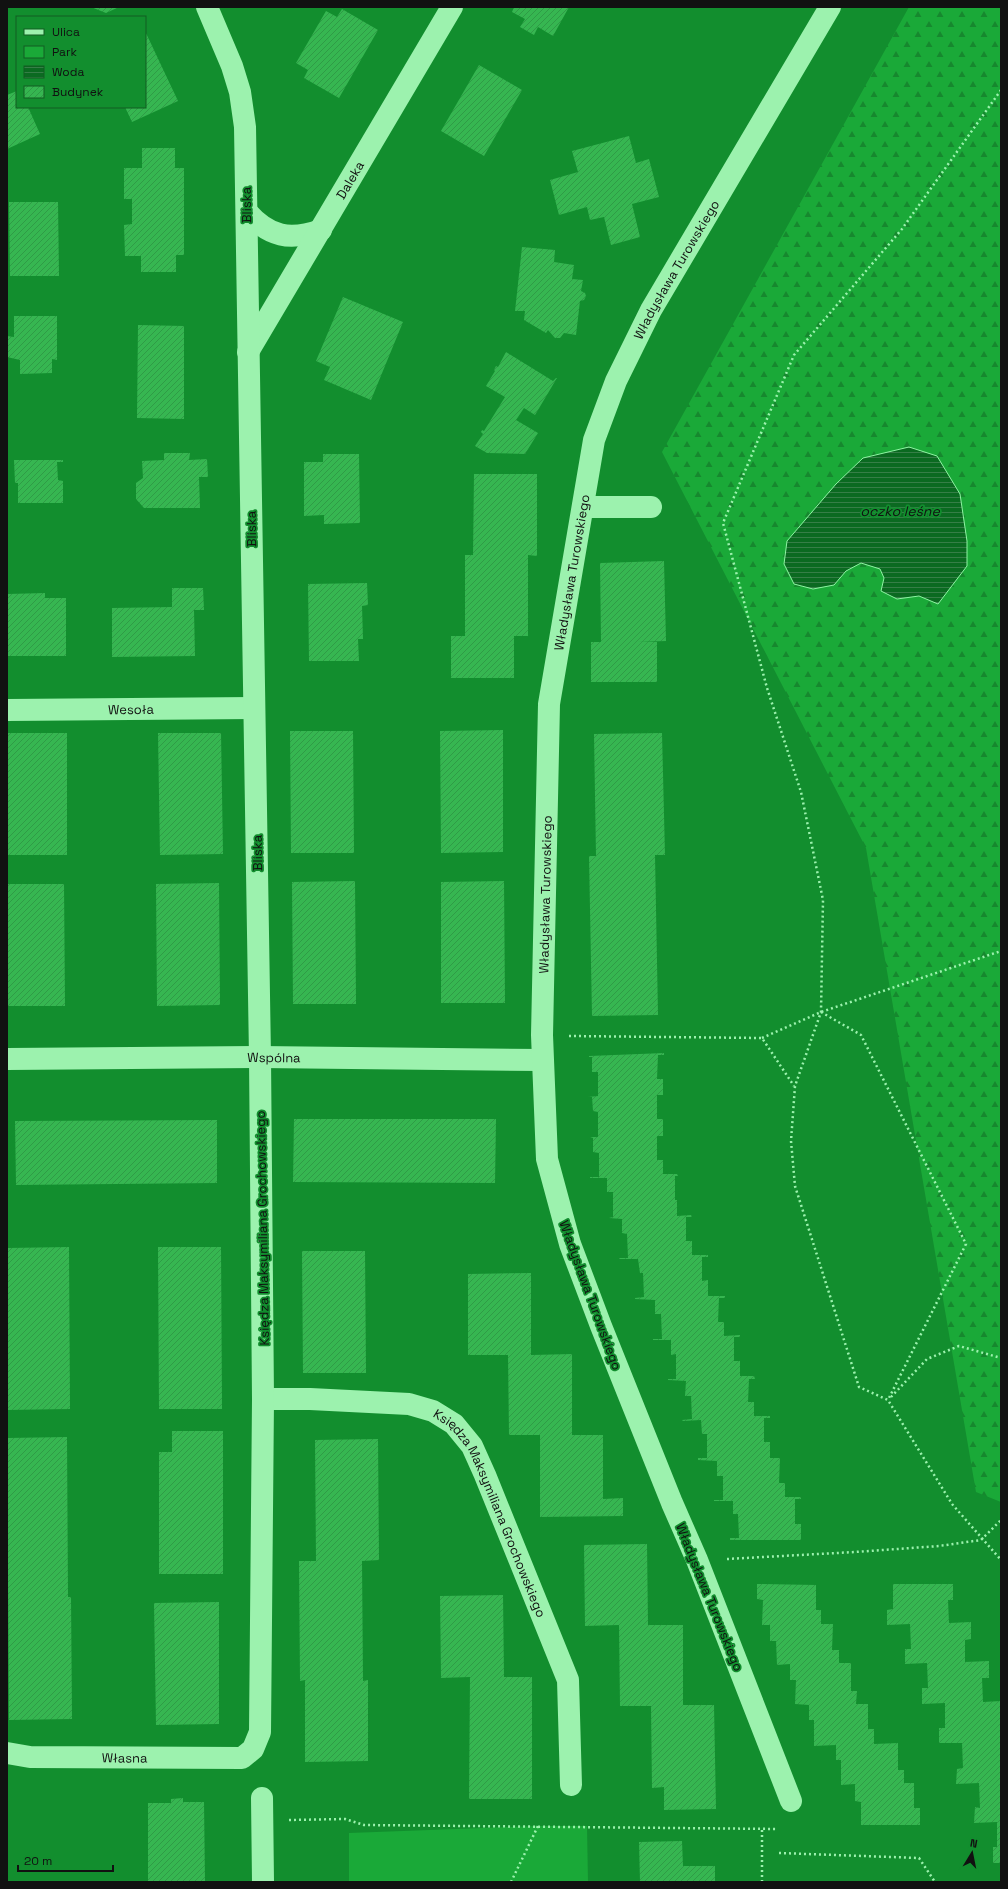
<svg xmlns="http://www.w3.org/2000/svg" width="1008" height="1889" viewBox="0 0 1008 1889" font-family="'Space Grotesk',sans-serif">
<style>
.forest{fill:url(#forest-firs)}
.park{fill:#1aa938}
.water{fill:url(#water-rules);stroke:#8df5a2}
.building{fill:url(#building-hatch)}
.lines{fill:none;stroke-linecap:round;stroke-linejoin:round}
.path{stroke:#9cf2ae;stroke-width:2.5;stroke-dasharray:2 3;stroke-linecap:butt}
.minor{stroke:#9cf2ae;stroke-width:22}
.labels{text-anchor:middle;stroke-width:3.5;stroke-linejoin:round;paint-order:stroke}
.street-label{font-size:13px;fill:#111;stroke:#128e2e}
.water-label{font-size:14px;font-style:italic;fill:#111;stroke:#128e2e}
</style>
<defs>
<pattern id="forest-firs" width="22" height="20" patternUnits="userSpaceOnUse"><rect width="22" height="20" fill="#1aa938"/><path d="M5 1l3.5 6h-7zM16 11l3.5 6h-7z" fill="#16882e"/></pattern>
<pattern id="water-rules" width="6" height="5" patternUnits="userSpaceOnUse"><rect width="6" height="5" fill="#0b6a21"/><path d="M0 2.5h6" fill="none" stroke="#367e47"/></pattern>
<pattern id="building-hatch" width="6" height="6" patternUnits="userSpaceOnUse"><rect width="6" height="6" fill="#36b651"/><path d="M-1 1l2-2M0 6l6-6M5 7l2-2" fill="none" stroke="#2f9b46"/></pattern>
</defs>
<rect width="100%" height="100%" fill="#128e2e"/>
<!-- forest -->
<path class="forest" d="M909,7H1001V1502L976,1492L866,848L662,452Z"/>
<!-- park -->
<path class="park" d="M538,1826H587L588,1882H349V1833Z"/>
<!-- water -->
<path class="water" d="M909,447L937,456L960,494L967,541V566L938,604L919,596L897,599L881,591L884,578L880,569L861,563L846,571L834,585L813,589L794,584L784,564L787,541L836,484L863,458Z"/>
<!-- building -->
<g class="building">
<path d="M91,7H119L106,13Z"/>
<path d="M514,7H569L553,36L538,27L534,35L520,27L525,19L512,12Z"/>
<path d="M342,9L378,30L339,98L304,78L308,70L296,63L326,11L337,17Z"/>
<path d="M145,31L178,101L132,122L125,107H145Z"/>
<path d="M479,65L522,90L484,156L441,131Z"/>
<path d="M17,91V107H28L40,134L7,149V95Z"/>
<path d="M629,136L636,163L649,159L659,197L632,204L640,237L611,245L604,217L590,220L587,207L559,215L550,180L578,172L572,151Z"/>
<path d="M142,148H175V168H184V255H176V272H141V256H125L124,225L132,224V199H124V168H142Z"/>
<path d="M9,202H58L59,276H10Z"/>
<path d="M522,247L555,250L554,262L574,265L572,279L583,280L581,291L585,293L586,296L584,300L580,301L576,335L564,333L560,338H555L548,330L546,333L524,320L525,311H515Z"/>
<path d="M343,297L403,322L371,400L324,380L330,367L316,361Z"/>
<path d="M14,316H57V360L52,359V373L20,374V360L7,357V336L14,337Z"/>
<path d="M138,325L184,326V419L137,418Z"/>
<path d="M506,352L553,381L556,378H557L535,415L524,408L516,420L538,433L525,454L487,453L475,446L483,434L481,432L482,430L484,431L505,397L486,386L495,371L494,370L496,366L498,367Z"/>
<path d="M164,453H190L189,460L207,459L208,477H199L200,508H144L136,499V483L143,478L142,461L164,460Z"/>
<path d="M323,454H359L360,523L324,524V515L304,516V462H323Z"/>
<path d="M14,460H63V462H57L58,480L63,481V503H18V483H15Z"/>
<path d="M474,474H537V556L528,555V636H514V678H451V636H465V555H473Z"/>
<path d="M664,561L666,641L638,642H657V682H591V642H601L600,563Z"/>
<path d="M367,583L368,605L362,606L363,639H358L359,661H309L308,584Z"/>
<path d="M172,588H203L204,610H194L195,656L112,657V608L172,607Z"/>
<path d="M45,593V598H66V656H7V594Z"/>
<path d="M503,730V852L441,853L440,731Z"/>
<path d="M290,731H353L354,853H291Z"/>
<rect x="7" y="733" width="60" height="122"/>
<path d="M158,733H221L223,854L160,855Z"/>
<path d="M662,733L665,855H655L658,1015L592,1016L589,856H596L594,734Z"/>
<path d="M355,881L356,1004H293L292,882Z"/>
<path d="M504,881L505,1003H441V882Z"/>
<path d="M219,883L220,1005L157,1006L156,884Z"/>
<path d="M7,884H64L65,1006H7Z"/>
<path d="M664,1053V1055H658L657,1079H663V1095H657V1119H663V1136H657V1160H663V1174H677L678,1176H675V1200H677V1216L691,1215L692,1217H686V1241H692V1255H708V1257H702V1281L708,1280V1296H725V1298H719L718,1322H724V1336L740,1335V1337H734V1361H740V1376H754L755,1379H749L748,1402H754V1416H770V1418H764V1442H770V1458H780L779,1483H785V1497H801V1499H795V1524H801V1540H730V1538H739L738,1514H733V1501H714V1500H723V1476H717V1461L698,1460V1458H707V1434H702L701,1420L683,1421L682,1420L692,1419L691,1396H685L686,1381L668,1380V1379H676V1354L671,1355V1340H653V1339H662L661,1314H655V1300L635,1299V1298L644,1297L643,1273H640L638,1259H619V1258H628L627,1234L622,1233V1219L609,1218L613,1217V1192H607V1178H590V1177H599V1153L593,1152V1138L590,1137H598V1112L593,1111L592,1097H588L598,1096V1072H592V1057H589V1056Z"/>
<path d="M294,1119H496L495,1183L293,1182Z"/>
<path d="M217,1120V1183L16,1185L15,1121Z"/>
<path d="M69,1247L70,1409L7,1410V1248Z"/>
<path d="M158,1247H221L222,1409H159Z"/>
<path d="M302,1251H365L366,1373H303Z"/>
<path d="M531,1273V1355L572,1354V1435H603V1499L623,1498V1516L540,1517V1435H509L508,1355H468V1274Z"/>
<path d="M172,1431H223V1574H159V1452H172Z"/>
<path d="M67,1437L68,1597H71L72,1719L9,1720L7,1438Z"/>
<path d="M378,1439L379,1560L362,1561L363,1681L368,1680V1761L305,1762V1680L300,1681L299,1561H316L315,1440Z"/>
<path d="M647,1544L648,1625H683V1705H714L716,1809L664,1810V1787L652,1788L651,1706H620L619,1625L585,1626L584,1545Z"/>
<path d="M757,1584L816,1585V1610H821V1624H833L832,1650H839V1663H851V1691H857L856,1704H868V1729H874V1744L898,1743V1770H904V1783H914V1808H920V1825H861V1802L855,1801V1784L841,1785V1760H836V1745L814,1746V1720H809V1705L795,1704L796,1680H790V1664L777,1665L776,1641H770V1625H762L763,1600L757,1599Z"/>
<path d="M893,1584H953V1600H948L949,1623L971,1622V1639L965,1640V1662L989,1661V1678H982L983,1702L1001,1701V1863H993V1847H997V1822L974,1823L975,1807L980,1808L979,1783L956,1784L957,1769L963,1768L962,1743H939V1728H945V1703L922,1704V1688H928L927,1663L905,1664V1649H911L910,1624L887,1625V1610L893,1609Z"/>
<path d="M503,1595L504,1677H532V1799H469L470,1677L441,1678L440,1596Z"/>
<path d="M219,1602V1724L156,1725L154,1603Z"/>
<path d="M183,1798V1802H204L205,1882H148V1803H171V1799Z"/>
<path d="M682,1841L683,1866H715V1882H640L639,1842Z"/>
</g>
<g class="lines">
<!-- path -->
<g class="path">
<path d="M1001,90L902,229L794,355L723,523L767,688L801,792L823,900L821,1012L795,1086L791,1141L795,1186L859,1387L888,1400L952,1504L1001,1560"/>
<path d="M821,1012L861,1035L966,1244L888,1400"/>
<path d="M569,1036L762,1038L794,1086"/>
<path d="M762,1038L821,1012L1001,951"/>
<path d="M891,1397L927,1359L959,1346L1001,1358"/>
<path d="M727,1559L855,1552L939,1546L981,1540L1001,1520"/>
<path d="M289,1820L345,1819L364,1825L778,1829"/>
<path d="M779,1853L919,1858L935,1882"/>
<path d="M511,1882L538,1826"/>
<path d="M762,1882V1829"/>
</g>
<!-- minor -->
<g class="minor">
<path d="M247,212C269,237 290,241 321,230"/>
<path id="s1" d="M248,352L452,7"/>
<path d="M583,507H651"/>
<path id="s2" d="M7,710L254,708"/>
<path id="s3" d="M7,1059L260,1057L542,1060"/>
<path id="s4" d="M263,1399H310L409,1404L433,1411L454,1424L472,1446L485,1475L568,1680L571,1785"/>
<path id="s5" d="M7,1753L30,1757L242,1758L253,1749L260,1732L263,1399L260,1057L245,127L240,92L232,66L207,7"/>
<path d="M262,1798L263,1882"/>
<path id="s6" d="M791,1801L697,1560L672,1503L601,1326L570,1244L547,1159L542,1035L549,704L594,440L616,381L651,310L830,7"/>
</g>
</g>
<g class="labels">
<!-- street labels -->
<g class="street-label">
<text dy="5" stroke="none"><textPath href="#s1" startOffset="200">Daleka</textPath></text>
<text transform="translate(246 205) rotate(-91)" y="5">Bliska</text>
<text dy="5" stroke="none"><textPath href="#s6" startOffset="1600">Władysława Turowskiego</textPath></text>
<text transform="translate(251 529) rotate(-91)" y="5">Bliska</text>
<text dy="5" stroke="none"><textPath href="#s6" startOffset="1276">Władysława Turowskiego</textPath></text>
<text dy="5" stroke="none"><textPath href="#s2" startOffset="124">Wesoła</textPath></text>
<text transform="translate(257 853) rotate(-91)" y="5">Bliska</text>
<text dy="5" stroke="none"><textPath href="#s6" startOffset="952">Władysława Turowskiego</textPath></text>
<text dy="5" stroke="none"><textPath href="#s3" startOffset="267">Wspólna</textPath></text>
<text transform="translate(262 1228) rotate(-91)" y="5">Księdza Maksymiliana Grochowskiego</text>
<text transform="translate(591 1295) rotate(70)" y="5">Władysława Turowskiego</text>
<text dy="5" stroke="none"><textPath href="#s4" startOffset="291">Księdza Maksymiliana Grochowskiego</textPath></text>
<text transform="translate(710 1597) rotate(68)" y="5">Władysława Turowskiego</text>
<text dy="5" stroke="none"><textPath href="#s5" startOffset="118">Własna</textPath></text>
</g>
<!-- water labels -->
<g class="water-label">
<text x="900" y="516">oczko leśne</text>
</g>
</g>
<!-- border -->
<rect width="1008" height="1889" fill="none" stroke="#111111" stroke-width="16"/>
<!-- legend -->
<rect x="16" y="16" width="130" height="92" fill="#128e2e" stroke="#125c22"/>
<rect x="24" y="29" width="20" height="6" fill="#9cf2ae" stroke="#125c22"/>
<text x="52" y="36" font-size="12" fill="#111111">Ulica</text>
<rect x="24" y="46" width="20" height="12" fill="#1aa938" stroke="#125c22"/>
<text x="52" y="56" font-size="12" fill="#111111">Park</text>
<rect x="24" y="66" width="20" height="12" fill="url(#water-rules)" stroke="#125c22"/>
<text x="52" y="76" font-size="12" fill="#111111">Woda</text>
<rect x="24" y="86" width="20" height="12" fill="url(#building-hatch)" stroke="#125c22"/>
<text x="52" y="96" font-size="12" fill="#111111">Budynek</text>
<!-- north arrow -->
<g transform="translate(972 1853) rotate(10)" stroke="#128e2e" stroke-width="3" paint-order="stroke">
<path d="M0-3L7 15L0 10L-7 15Z" fill="#111111"/>
<text y="-6" font-size="11" font-weight="bold" text-anchor="middle" fill="#111111">N</text>
</g>
<!-- scale -->
<path d="M18 1865v6h95v-6" fill="none" stroke="#111111" stroke-width="2"/>
<text x="24" y="1865" font-size="12" fill="#111111" stroke="#128e2e" stroke-width="3" paint-order="stroke">20 m</text>
</svg>
